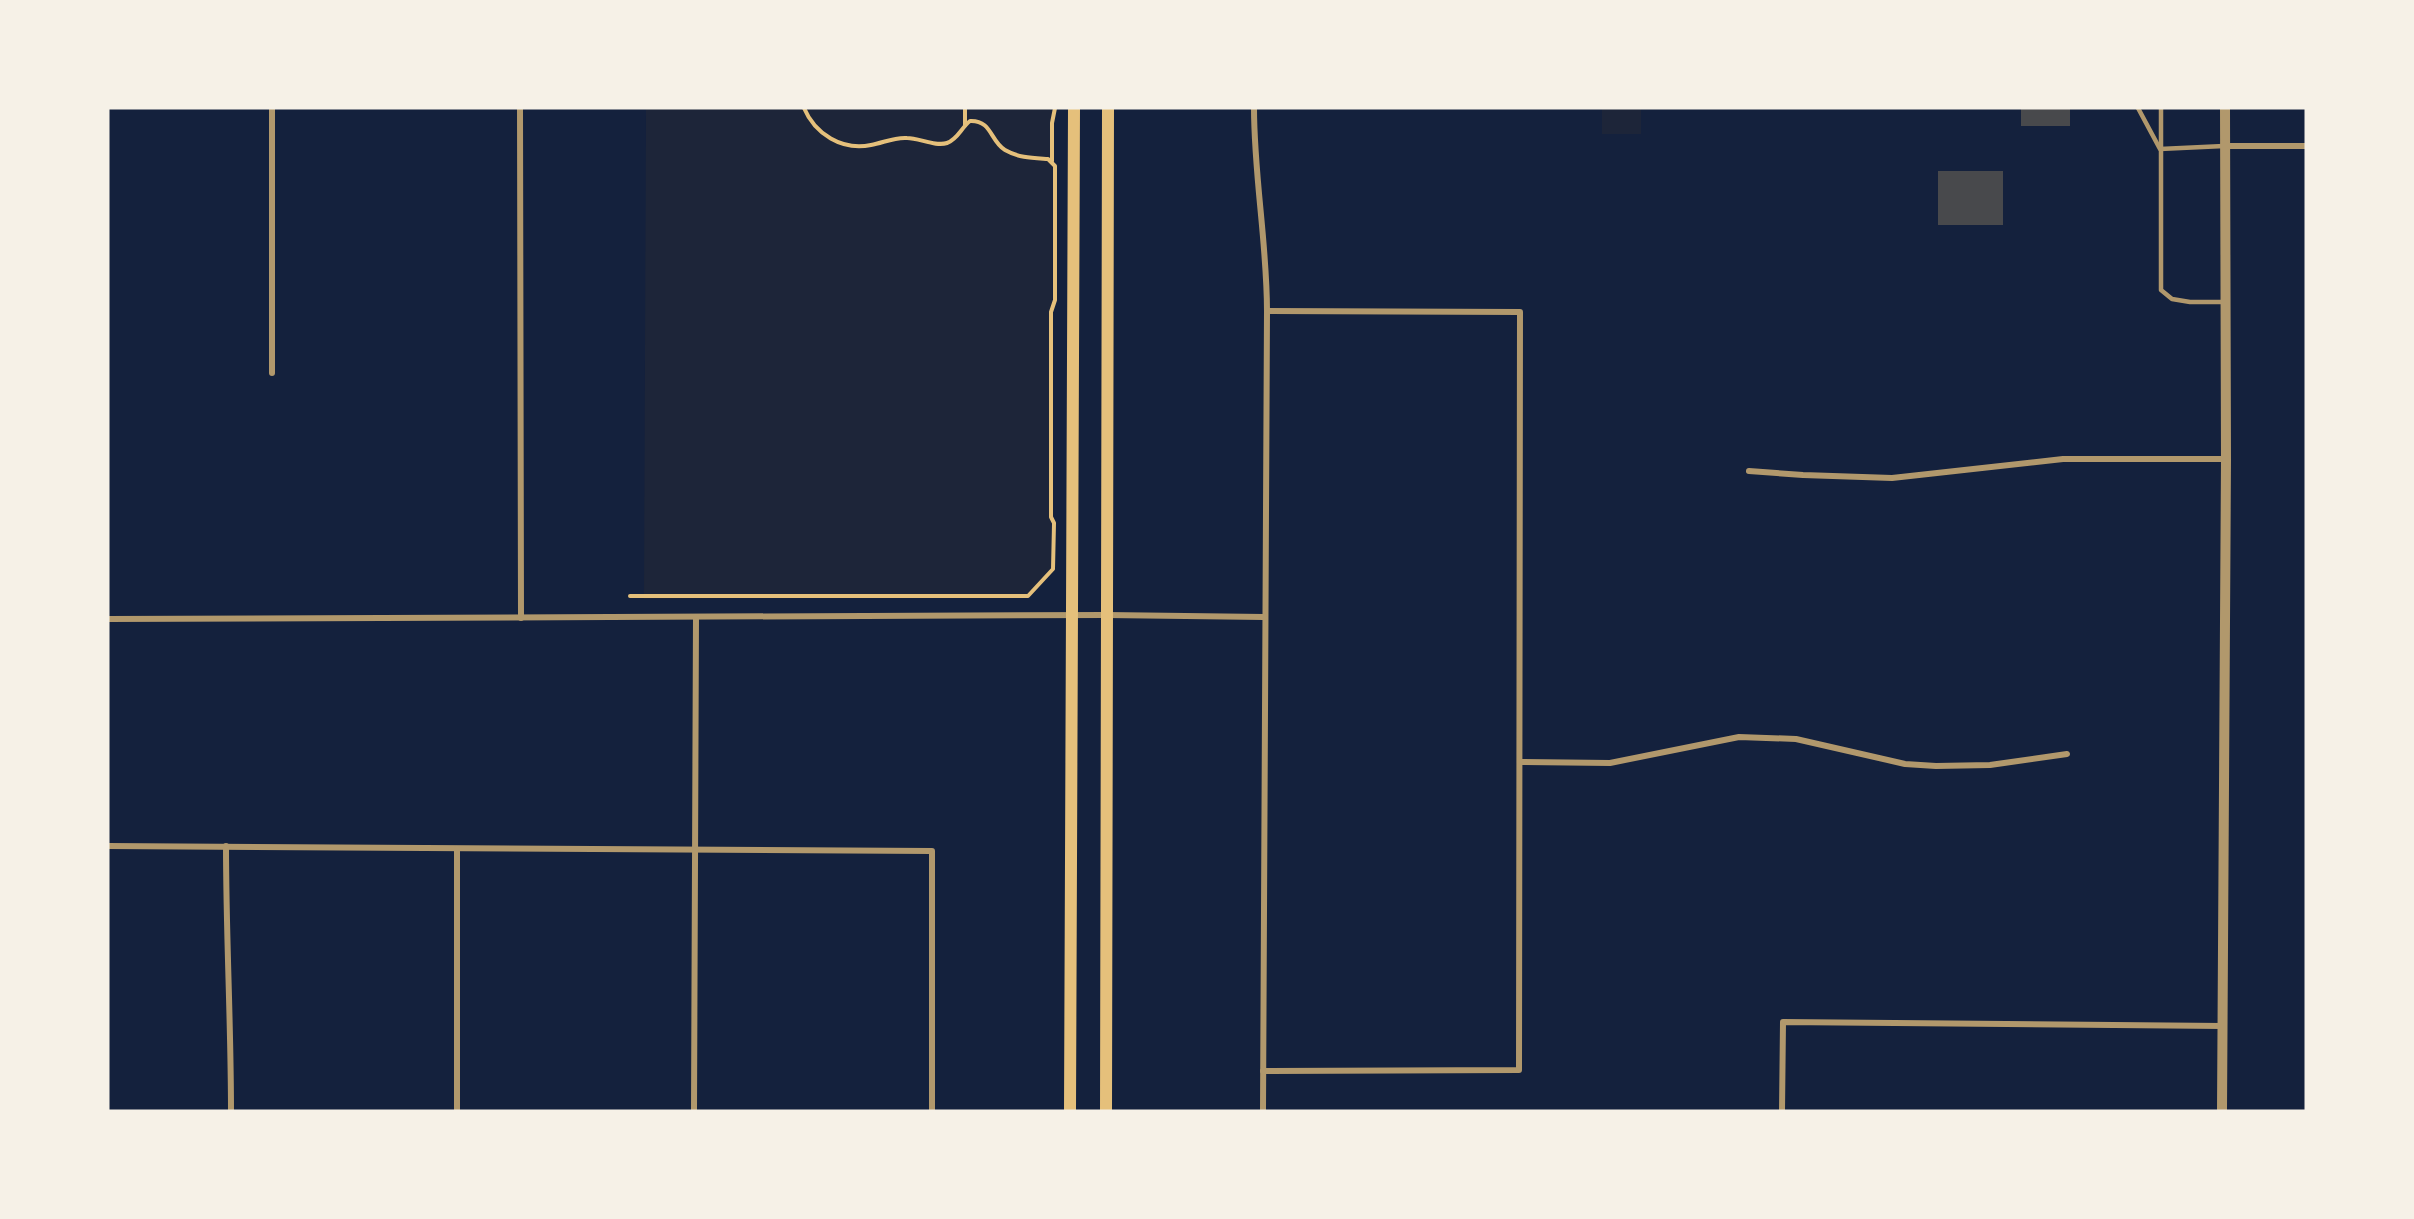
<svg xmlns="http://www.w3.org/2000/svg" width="2414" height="1219" viewBox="0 0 2414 1219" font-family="Lato,sans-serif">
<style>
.green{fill:#1d2539}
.building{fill:#48494c}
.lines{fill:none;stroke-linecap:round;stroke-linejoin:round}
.path{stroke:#e5c07b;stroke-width:4}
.service{stroke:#b1986c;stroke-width:4.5}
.minor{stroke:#b1986c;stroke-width:6}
.tertiary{stroke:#b1986c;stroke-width:10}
.secondary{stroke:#e5c07b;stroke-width:12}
</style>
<rect width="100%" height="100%" fill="#14213d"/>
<!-- green -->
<g class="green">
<path d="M646,108H1053L1051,569L1027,595L644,599Z"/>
<rect x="1602" y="108" width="39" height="26"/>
</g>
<!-- building -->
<g class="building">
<rect x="2021" y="108" width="49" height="18"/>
<rect x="1938" y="171" width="65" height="54"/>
</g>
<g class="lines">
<!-- path -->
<g class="path">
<path d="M965,108V125"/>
<path d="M1052,161V123L1055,108"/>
<path d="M630,596H1028L1053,569L1054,523L1051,517V312L1055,300V166L1048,159C1033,158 1019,158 1005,150C990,141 992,120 970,121C961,128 958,139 947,143C936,147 919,138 907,138C894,137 883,143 871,145C842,151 815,134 804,108"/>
</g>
<!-- service -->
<g class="service">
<path d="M2138,108L2160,149L2224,146"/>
<path d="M2161,108V290L2172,299L2190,302H2225"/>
</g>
<!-- minor -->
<g class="minor">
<path d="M520,108L521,618"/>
<path d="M1254,108C1254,176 1267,243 1267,311L1263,1111"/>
<path d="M2224,146H2306"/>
<path d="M272,373V108"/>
<path d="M1749,471L1803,475L1892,478L2063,459H2226"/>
<path d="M108,619L1107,615L1264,617"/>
<path d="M1520,762L1610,763L1739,737L1796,739L1905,764L1936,766L1990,765L2067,754"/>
<path d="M108,846L932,851V1111"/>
<path d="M226,846C226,935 231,1023 231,1111"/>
<path d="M457,849V1111"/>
<path d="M1263,1071L1519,1070L1520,312L1267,311"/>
<path d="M694,1111L696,617"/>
<path d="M1782,1111L1783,1022L2223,1026"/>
</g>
<!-- tertiary -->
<path class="tertiary" d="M2222,1111L2226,459L2225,108"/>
<!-- secondary -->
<g class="secondary">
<path d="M1070,1111L1074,108"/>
<path d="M1106,1111L1108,108"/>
</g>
</g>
<!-- border -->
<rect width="2414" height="1219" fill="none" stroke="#f6f1e7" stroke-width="219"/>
</svg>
